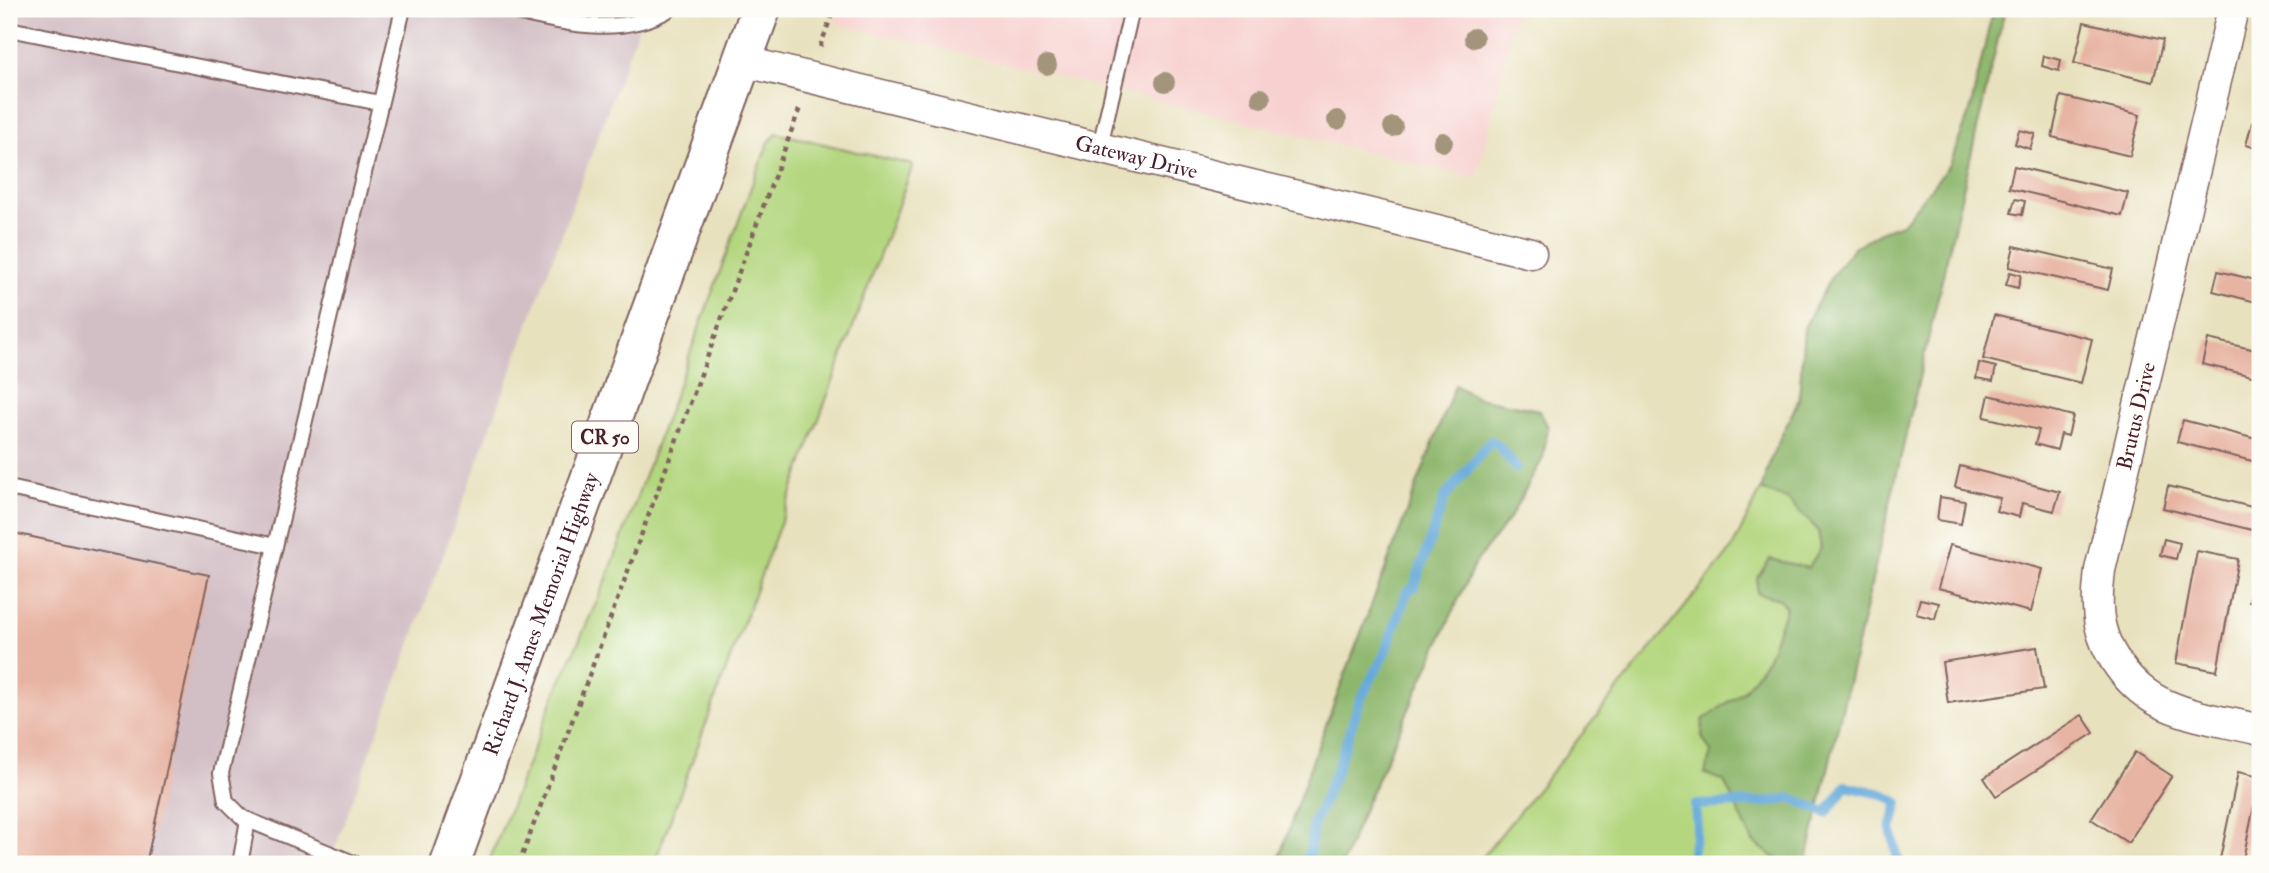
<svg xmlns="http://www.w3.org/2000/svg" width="2269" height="873" viewBox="0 0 2269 873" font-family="'IM FELL Double Pica',serif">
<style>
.built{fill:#f7d0cf}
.industrial{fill:#d2bec5}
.green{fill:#b3d67e;stroke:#7e7a54;stroke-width:2}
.forest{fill:#8eb76d;stroke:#6c6b4c;stroke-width:2}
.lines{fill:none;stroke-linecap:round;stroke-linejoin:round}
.stream{stroke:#64a8d9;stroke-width:10}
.building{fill:#e7b4a3}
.lane-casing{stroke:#81635e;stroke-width:18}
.street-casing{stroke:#81635e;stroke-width:33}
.primary-casing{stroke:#81635e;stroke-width:42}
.path{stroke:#81635e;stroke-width:4.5;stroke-dasharray:5 5;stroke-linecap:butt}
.lane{stroke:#fff;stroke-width:14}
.street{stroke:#fff;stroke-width:30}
.primary{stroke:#fff;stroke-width:38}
.tree{fill:#a3957b}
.labels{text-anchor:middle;stroke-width:5;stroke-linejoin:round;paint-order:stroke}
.shield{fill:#fdfcf7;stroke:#806168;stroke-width:2}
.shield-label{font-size:19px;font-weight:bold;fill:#4a1f2b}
.street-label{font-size:21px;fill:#4a1f2b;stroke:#fdfcf7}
</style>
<rect width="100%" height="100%" fill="#fdfcf7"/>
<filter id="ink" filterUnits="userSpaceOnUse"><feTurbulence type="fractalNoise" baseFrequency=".0143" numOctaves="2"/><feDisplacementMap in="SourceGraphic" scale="14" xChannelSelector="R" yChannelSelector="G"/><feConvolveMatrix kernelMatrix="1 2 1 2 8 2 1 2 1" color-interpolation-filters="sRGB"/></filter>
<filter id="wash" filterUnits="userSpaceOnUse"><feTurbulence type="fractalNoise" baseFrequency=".00686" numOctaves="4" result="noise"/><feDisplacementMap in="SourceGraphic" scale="28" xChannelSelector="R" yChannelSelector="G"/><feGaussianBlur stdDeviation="1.57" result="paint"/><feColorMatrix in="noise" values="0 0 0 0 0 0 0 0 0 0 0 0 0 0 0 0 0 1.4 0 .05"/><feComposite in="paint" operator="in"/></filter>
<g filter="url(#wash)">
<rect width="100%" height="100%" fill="#e8e1be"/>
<!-- built -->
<path class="built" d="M840,9H1516L1477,178L835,23Z"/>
<!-- industrial -->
<path class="industrial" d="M9,9H645L329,864H9Z"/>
<!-- green -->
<g class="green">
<path d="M777,133L913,165L654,864H488L556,692L606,581L757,171L769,142Z"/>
<path d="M1761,490L1787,498L1818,530L1821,548L1808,568L1770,559L1757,578V593L1780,599L1786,609L1768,658L1744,691L1703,720L1702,737L1712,752L1753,842L1778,860V864H1477L1731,550Z"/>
</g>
<!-- forest -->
<g class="forest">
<path d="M1993,9H2005L1806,864H1778V860L1753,842L1724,781L1705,774L1711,752L1702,737L1703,720L1744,691L1768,658L1786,608L1780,599L1757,593V578L1770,559L1808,568L1821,548L1818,530L1787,499L1761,490L1772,455L1799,399L1804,328L1830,279L1853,248L1882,231L1902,224L1950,164L1970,111Z"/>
<path d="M1455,385L1477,398L1539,410L1548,427L1543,458L1511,516L1474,565L1366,804L1342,864H1277L1310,767Z"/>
</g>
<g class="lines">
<!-- stream -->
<g class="stream">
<path d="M1304,864L1310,851L1313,825L1337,769L1360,700L1384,655L1407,592L1414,587L1445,497L1491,441L1498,445L1516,468"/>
<path d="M1690,864L1697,827L1695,805L1768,802L1792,798L1826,813L1846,786L1882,794L1898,803L1891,829L1899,864"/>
</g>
</g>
<g id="blocks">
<!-- building -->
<g class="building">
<path d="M2084,22L2163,40L2153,82L2074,63Z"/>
<path d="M2044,56L2061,60L2059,71L2042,66Z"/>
<path d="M2061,96L2140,115L2130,156L2052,137Z"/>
<path d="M2252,123L2260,125V149L2246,145Z"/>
<path d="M2019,130L2035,134L2030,149L2015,144Z"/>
<path d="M2014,166L2128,193L2122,216L2009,188Z"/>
<path d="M2015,199L2025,201L2022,215L2011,213Z"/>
<path d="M2014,246L2113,269L2108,290L2009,267Z"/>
<path d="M2218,271L2260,281V303L2213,291Z"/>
<path d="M2010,272L2021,275L2018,288L2006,285Z"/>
<path d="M1994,315L2092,339L2081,383L1983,359Z"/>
<path d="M2208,339L2260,351V378L2202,364Z"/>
<path d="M1979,363L1996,367L1993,381L1976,378Z"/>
<path d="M1989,395L2073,416L2068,436L2061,434L2057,450L2035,444L2039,430L1984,417Z"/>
<path d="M2183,420L2260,440V463L2177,442Z"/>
<path d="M1960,466L2060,492L2054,511L2022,503L2019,517L1996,511L2000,498L1955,487Z"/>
<path d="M2168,486L2260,509V532L2163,508Z"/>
<path d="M1940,497L1965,501L1961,524L1937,520Z"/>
<path d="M9,532L209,575L146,864H9Z"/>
<path d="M2164,539L2180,543L2176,559L2160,555Z"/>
<path d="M1950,545L2042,569L2031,612L1938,588Z"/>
<path d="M2197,551L2238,559L2217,671L2176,663Z"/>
<path d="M2252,590L2260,592V605L2249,602Z"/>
<path d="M1920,599L1939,603L1935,619L1916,614Z"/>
<path d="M2037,647L2044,689L1948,703L1942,662Z"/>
<path d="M2082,715L2094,733L1996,796L1984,778Z"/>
<path d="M2135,752L2172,776L2128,843L2091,819Z"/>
<path d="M2238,772L2260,777L2242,864H2219Z"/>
</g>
</g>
</g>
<g filter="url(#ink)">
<use href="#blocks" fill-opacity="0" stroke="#81635e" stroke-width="2"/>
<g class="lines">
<!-- lane casing -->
<g class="lane-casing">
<g id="lane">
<path d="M506,9L524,14L526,9"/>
<path d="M524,14C573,25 624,36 670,9"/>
<path d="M9,29L380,103"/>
<path d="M1099,150L1132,9"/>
<path d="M9,488L275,546"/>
<path d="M240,864L248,820"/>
<path d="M356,864L243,818L226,801L221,773L403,9"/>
</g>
</g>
<!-- street casing -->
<g class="street-casing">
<g id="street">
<path d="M2233,9L2100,570C2099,582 2097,595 2098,607C2099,648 2129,689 2166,705C2195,718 2229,722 2260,730"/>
<path id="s1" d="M742,61L1531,253"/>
</g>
</g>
<!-- primary casing -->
<g class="primary-casing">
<g id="primary">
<path id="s2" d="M450,864L761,9"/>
</g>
</g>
<!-- path -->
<g class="path">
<path d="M820,47L834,9"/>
<path d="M519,864L801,105"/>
</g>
<!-- lane -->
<use href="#lane" class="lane"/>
<!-- street -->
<use href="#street" class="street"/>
<!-- primary -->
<use href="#primary" class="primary"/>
</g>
<!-- trees -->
<g class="tree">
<circle cx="1474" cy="38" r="10"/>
<circle cx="1047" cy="65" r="10"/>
<circle cx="1165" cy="82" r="10"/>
<circle cx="1261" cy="98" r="10"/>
<circle cx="1337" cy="120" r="10"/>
<circle cx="1393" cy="127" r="10"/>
<circle cx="1443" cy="142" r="10"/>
</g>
</g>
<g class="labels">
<!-- shield labels -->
<rect class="shield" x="572" y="421.5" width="66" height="31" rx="5"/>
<g class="shield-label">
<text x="605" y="444">CR 50</text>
</g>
<!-- street labels -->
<g class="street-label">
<text dy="7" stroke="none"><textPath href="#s1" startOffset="406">Gateway Drive</textPath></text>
<text transform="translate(2136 416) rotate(-77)" y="7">Brutus Drive</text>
<text dy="7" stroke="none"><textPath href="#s2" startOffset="266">Richard J. Ames Memorial Highway</textPath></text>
</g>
</g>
<!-- margin -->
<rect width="2269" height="873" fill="none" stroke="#fdfcf7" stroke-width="35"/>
</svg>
